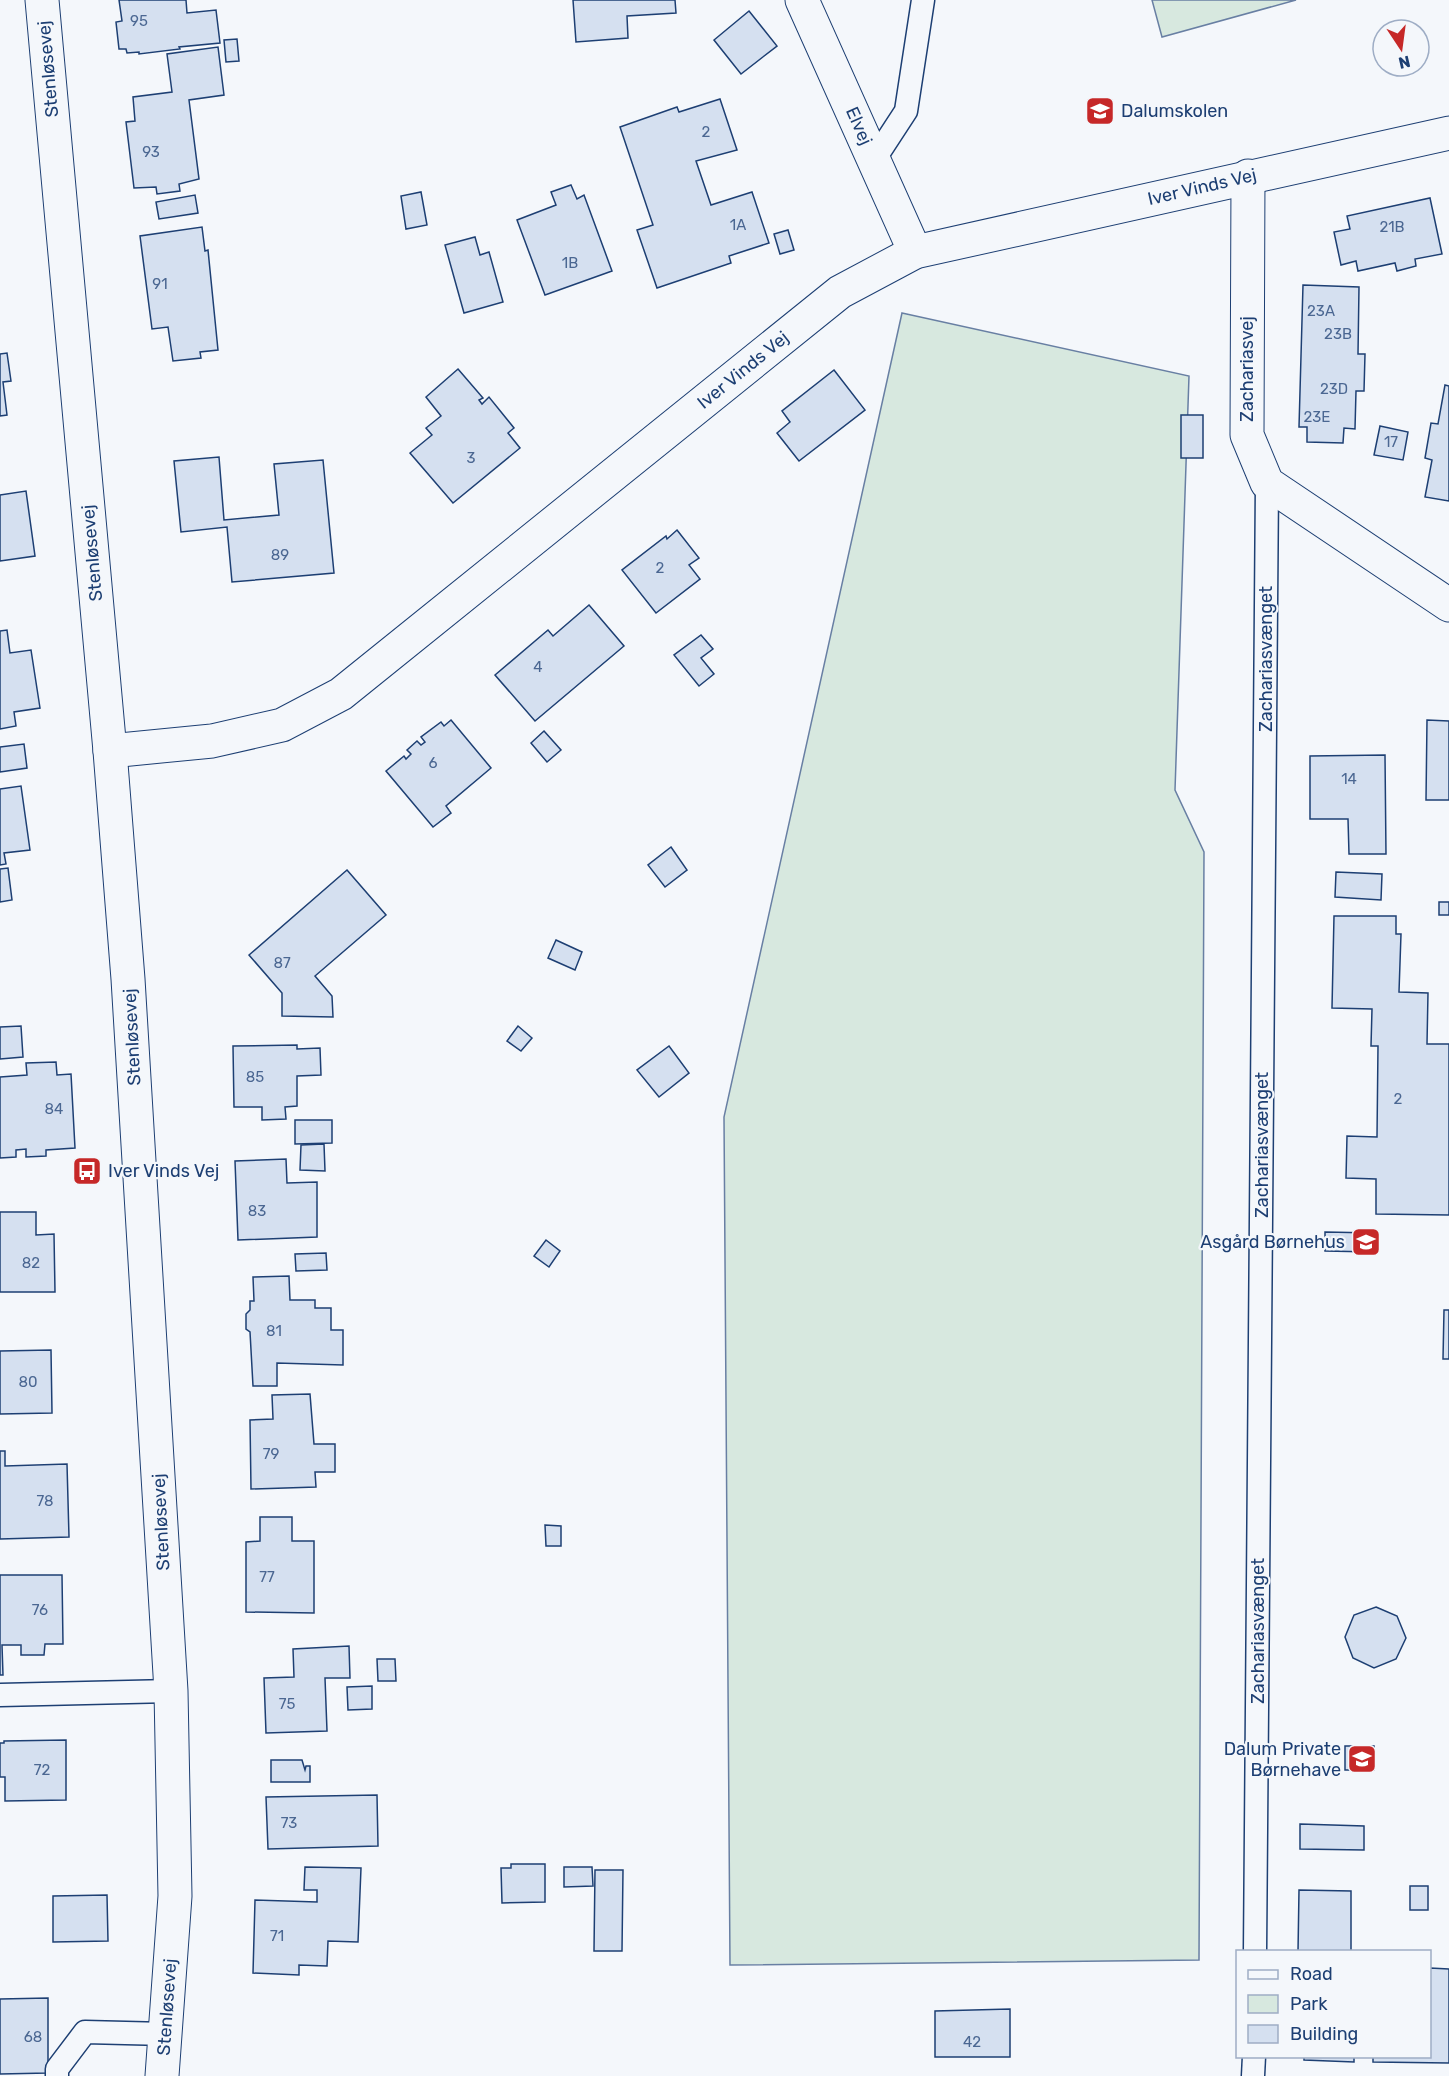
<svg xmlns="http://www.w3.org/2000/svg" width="1449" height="2076" viewBox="0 0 1449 2076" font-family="Rubik,sans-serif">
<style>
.green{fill:#d7e8df;stroke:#687fa3;stroke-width:1.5}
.building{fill:#d5e0f0;stroke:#1d3f73;stroke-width:1.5}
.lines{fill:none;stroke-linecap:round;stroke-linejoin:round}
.service-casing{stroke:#1d3f73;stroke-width:25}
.minor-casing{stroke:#1d3f73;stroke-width:35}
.tertiary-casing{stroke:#1d3f73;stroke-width:35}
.service{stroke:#f4f7fb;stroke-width:22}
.minor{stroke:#f4f7fb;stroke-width:33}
.tertiary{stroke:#f4f7fb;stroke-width:33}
.labels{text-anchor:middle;stroke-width:4.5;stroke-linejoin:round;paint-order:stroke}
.number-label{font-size:15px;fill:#4b6792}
.street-label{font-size:18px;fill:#1d3f73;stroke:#f4f7fb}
.poi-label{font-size:18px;fill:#1d3f73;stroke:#f4f7fb;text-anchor:start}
</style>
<rect width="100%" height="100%" fill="#f4f7fb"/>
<!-- green -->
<g class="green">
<path d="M1152,0H1296L1162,37Z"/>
<path d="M902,313L1189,376L1175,790L1204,852L1199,1960L730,1965L724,1117Z"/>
</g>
<!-- building -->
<g class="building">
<path d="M119,0H186L187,13L216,10L220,43L179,47L180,49L139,54V52L127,53L126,49H119L116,22L122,21Z"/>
<path d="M573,0H675L676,13L627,16L628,38L576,42Z"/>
<path d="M749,11L777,46L741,74L714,40Z"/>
<path d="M237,39L239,61L226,62L224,40Z"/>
<path d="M218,47L224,95L189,100L199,179L179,184L180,191L157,194L156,187L134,188L126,122L135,121L133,97L172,92L167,54Z"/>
<path d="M720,99L737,150L696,161L711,205L752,192L769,243L729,256L731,263L657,288L637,230L653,225L620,127L677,107L679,112Z"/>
<path d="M571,185L577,199L584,195L612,271L545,295L517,220L556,205L551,192Z"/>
<path d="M421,192L427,225L406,229L401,196Z"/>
<path d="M195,195L198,213L159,219L156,202Z"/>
<path d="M1430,198L1442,254L1415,259L1416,266L1397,271L1395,263L1358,271L1356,261L1341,265L1334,232L1350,229L1347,216Z"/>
<path d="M202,227L205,251L208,250L218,350L200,352L201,358L173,361L168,327L152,329L140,236Z"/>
<path d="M788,230L794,250L780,254L774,234Z"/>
<path d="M475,237L480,255L489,252L503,302L464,313L445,245Z"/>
<path d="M1303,285L1359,287L1358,354H1365L1364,391H1356L1355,429L1344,428L1343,443L1307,442V427H1299Z"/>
<path d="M7,353L11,381L3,382L7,415L0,416V354Z"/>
<path d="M458,369L483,398L479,400L482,404L489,397L514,428L508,433L520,448L453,503L410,453L432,435L426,428L441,416L426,397Z"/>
<path d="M834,370L865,410L799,461L777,433L790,422L782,411Z"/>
<path d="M1445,385L1449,386V501L1425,497L1432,460L1425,458L1431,423L1438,424Z"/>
<rect x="1181" y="415" width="22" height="43"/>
<path d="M1380,426L1408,432L1403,460L1374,455Z"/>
<path d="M219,457L224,520L279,515L274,464L323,460L334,573L232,582L227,527L181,532L174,461Z"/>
<path d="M26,491L35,556L0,561V495Z"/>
<path d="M677,530L699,558L689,565L700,579L656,613L622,570L666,536L667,539Z"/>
<path d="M589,605L624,646L535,721L495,675L548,630L553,636Z"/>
<path d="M7,630L10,653L31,650L40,708L14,712L16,726L0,729V631Z"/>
<path d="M701,635L713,649L701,658L714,674L699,686L674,655Z"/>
<path d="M451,720L491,768L446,806L451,813L433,827L386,771L404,756L406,759L411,754L407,750L417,741L421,745L425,742L421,737L441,722L444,726Z"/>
<path d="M1427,720L1449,721V800H1426Z"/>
<path d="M544,731L561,750L547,762L531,743Z"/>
<path d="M24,744L27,768L0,772V747Z"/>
<path d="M1385,755L1386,854H1349L1348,819H1310V756Z"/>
<path d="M21,786L30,850L4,853L6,864L0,865V789Z"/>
<path d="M671,847L687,870L665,887L648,865Z"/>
<path d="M8,868L12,900L0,902V869Z"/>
<path d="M347,870L386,915L315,976L332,996L333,1017L282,1016V993L249,955Z"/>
<path d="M1336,872L1382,874L1381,900L1335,897Z"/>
<rect x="1439" y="902" width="10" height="13"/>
<path d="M1334,916H1396V934H1401L1399,992L1428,993L1427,1044H1449V1215L1376,1214V1179L1346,1178L1347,1136L1377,1137L1378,1046H1371L1372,1009L1332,1008Z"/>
<path d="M556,940L582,952L575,970L548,958Z"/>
<path d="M21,1026L23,1057L0,1059V1027Z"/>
<path d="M518,1026L532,1038L521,1051L507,1041Z"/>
<path d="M297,1045V1049L320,1048L321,1075L297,1076V1106L285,1107L286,1119L262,1120V1107H234L233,1046Z"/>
<path d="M669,1046L689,1073L659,1097L637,1070Z"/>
<path d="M56,1062L57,1075L71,1074L75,1148L46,1150V1156L26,1157V1149L16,1150V1157L0,1158V1077L27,1075L26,1063Z"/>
<path d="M295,1120H332V1143L295,1144Z"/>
<path d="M324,1144L325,1171L300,1170L301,1145Z"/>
<path d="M286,1159L287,1183L317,1182V1237L238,1240L235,1161Z"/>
<path d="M0,1212H36V1235L54,1234L55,1292H0Z"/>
<path d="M1325,1232L1374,1233L1373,1252L1325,1251Z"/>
<path d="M546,1240L560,1251L549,1267L534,1256Z"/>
<path d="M326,1253L327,1270L296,1271L295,1254Z"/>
<path d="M289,1276L290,1300H315V1308H331V1330H343V1365L277,1363V1386H253L250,1332L246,1329V1314L250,1310V1301H254L253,1277Z"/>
<path d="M1444,1310H1449V1359H1443Z"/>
<path d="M51,1350L52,1413L0,1414V1351Z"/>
<path d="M310,1394L314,1444H335V1472H315L316,1487L251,1489L250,1420L273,1419L272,1395Z"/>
<path d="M0,1451H5V1466L67,1464L69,1537L0,1539Z"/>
<path d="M260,1517H292V1541H314V1613L246,1612V1542L260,1541Z"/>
<path d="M545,1525L561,1526V1546H546Z"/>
<path d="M0,1575H62L63,1644H45L44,1655H21V1645H2L3,1675H0Z"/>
<path d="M1376,1607L1397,1616L1406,1638L1396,1659L1374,1668L1353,1658L1345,1637L1354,1615Z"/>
<path d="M349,1646L350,1678H325L327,1731L266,1733L264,1678L294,1677L293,1649Z"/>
<path d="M377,1659H395L396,1681H378Z"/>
<path d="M372,1686V1709L348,1710L347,1687Z"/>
<path d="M66,1740V1800L5,1801V1777H0V1743H4V1741Z"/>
<rect x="1345" y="1746" width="29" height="24"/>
<path d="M271,1760H302L305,1770L306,1766H310V1782H271Z"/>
<path d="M377,1795L378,1846L268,1849L266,1797Z"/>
<path d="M1300,1824L1364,1826V1850L1300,1849Z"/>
<path d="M511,1864H545V1902L502,1903L501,1868H511Z"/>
<path d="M305,1867L361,1868L358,1942L328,1941L327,1966L299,1965V1975L253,1973L255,1900L317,1902V1890H304Z"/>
<path d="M564,1867H592L593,1886L564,1887Z"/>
<path d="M595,1870H623L622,1951H594Z"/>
<rect x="1410" y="1886" width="18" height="24"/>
<path d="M1299,1890L1351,1891V1952H1298Z"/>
<path d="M107,1895L108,1941L53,1942V1896Z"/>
<path d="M1430,1968L1449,1969V2063L1373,2062V2057H1354V2062L1304,2060V2056H1430Z"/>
<path d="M48,1998V2073L0,2074V1999Z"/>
<path d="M1010,2009V2057H935V2011Z"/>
</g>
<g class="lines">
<!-- service casing -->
<g class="service-casing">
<g id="service">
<path d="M874,160L906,111L923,0"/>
<path d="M0,1695L171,1691"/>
<path d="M1255,1952L1267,483"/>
<path d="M57,2076V2069L85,2032L166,2034"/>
<path d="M1253,2076L1254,2056"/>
</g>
</g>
<!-- minor casing -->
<g class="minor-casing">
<g id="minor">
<path d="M802,0L915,252"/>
<path d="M1248,176L1247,435L1267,483L1449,605"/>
</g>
</g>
<!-- tertiary casing -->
<g class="tertiary-casing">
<g id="tertiary">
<path d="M42,0L110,751L128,979L171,1691L175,1896L162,2076"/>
<path d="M110,751L212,741L282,725L341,694L840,292L915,252L1449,133"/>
</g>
</g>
<!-- service -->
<use href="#service" class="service"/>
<!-- minor -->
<use href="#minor" class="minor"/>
<!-- tertiary -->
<use href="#tertiary" class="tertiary"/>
</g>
<!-- icons -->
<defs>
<g id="school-square" transform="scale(1.5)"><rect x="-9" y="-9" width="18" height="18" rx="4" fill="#c62828" stroke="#f4f7fb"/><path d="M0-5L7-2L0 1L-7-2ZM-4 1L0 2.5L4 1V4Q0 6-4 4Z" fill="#fff"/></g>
<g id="bus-square" transform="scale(1.5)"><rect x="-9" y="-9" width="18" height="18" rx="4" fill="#c62828" stroke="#f4f7fb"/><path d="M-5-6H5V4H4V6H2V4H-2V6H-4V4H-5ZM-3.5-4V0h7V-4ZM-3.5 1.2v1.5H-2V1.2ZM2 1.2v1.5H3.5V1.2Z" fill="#fff"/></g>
</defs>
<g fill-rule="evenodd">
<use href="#school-square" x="1100" y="111"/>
<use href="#bus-square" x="87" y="1171"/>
<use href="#school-square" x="1366" y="1242"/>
<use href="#school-square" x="1362" y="1759"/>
</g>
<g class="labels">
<!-- number labels -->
<g class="number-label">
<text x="139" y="26">95</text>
<text x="706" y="137">2</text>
<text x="151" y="157">93</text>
<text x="738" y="230">1A</text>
<text x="1392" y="232">21B</text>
<text x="570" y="268">1B</text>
<text x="160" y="289">91</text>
<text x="1321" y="316">23A</text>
<text x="1338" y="339">23B</text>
<text x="1334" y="394">23D</text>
<text x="1317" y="422">23E</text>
<text x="1391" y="447">17</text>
<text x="471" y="463">3</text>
<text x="280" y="560">89</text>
<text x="660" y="573">2</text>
<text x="538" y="672">4</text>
<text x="433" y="768">6</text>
<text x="1349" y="784">14</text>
<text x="282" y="968">87</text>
<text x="255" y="1082">85</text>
<text x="1398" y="1104">2</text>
<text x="54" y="1114">84</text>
<text x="257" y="1216">83</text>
<text x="31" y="1268">82</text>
<text x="274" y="1336">81</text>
<text x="28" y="1387">80</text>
<text x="271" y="1459">79</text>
<text x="45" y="1506">78</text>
<text x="267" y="1582">77</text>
<text x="40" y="1615">76</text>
<text x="287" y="1709">75</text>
<text x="42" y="1775">72</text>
<text x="289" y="1828">73</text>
<text x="277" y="1941">71</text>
<text x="33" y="2042">68</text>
<text x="972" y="2047">42</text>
</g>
<!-- street labels -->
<g class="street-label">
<text transform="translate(48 69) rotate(-95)" y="6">Stenløsevej</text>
<text transform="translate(859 126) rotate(66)" y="6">Elvej</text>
<text transform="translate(1202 187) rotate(-13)" y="6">Iver Vinds Vej</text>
<text transform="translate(1247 369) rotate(-90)" y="6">Zachariasvej</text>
<text transform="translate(743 370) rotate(-39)" y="6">Iver Vinds Vej</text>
<text transform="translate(92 553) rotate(-95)" y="6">Stenløsevej</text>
<text transform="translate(1266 659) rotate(-90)" y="6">Zachariasvænget</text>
<text transform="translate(132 1037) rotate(-93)" y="6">Stenløsevej</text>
<text transform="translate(1262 1145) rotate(-90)" y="6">Zachariasvænget</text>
<text transform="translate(161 1522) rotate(-93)" y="6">Stenløsevej</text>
<text transform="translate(1258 1631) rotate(-90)" y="6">Zachariasvænget</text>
<text transform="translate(167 2007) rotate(-86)" y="6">Stenløsevej</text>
</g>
<!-- poi labels -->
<g class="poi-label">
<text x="1121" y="117">Dalumskolen</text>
<text x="108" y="1177">Iver Vinds Vej</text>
<text x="1345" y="1248" text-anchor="end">Asgård Børnehus</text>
<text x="1341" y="1755" text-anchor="end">Dalum Private<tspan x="1341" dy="21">Børnehave</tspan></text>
</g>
</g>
<!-- legend -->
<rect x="1236" y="1950" width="195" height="108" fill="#f4f7fb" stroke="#9eadc5" stroke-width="1.5"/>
<rect x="1248" y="1970" width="30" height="9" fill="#f4f7fb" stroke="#9eadc5" stroke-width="1.5"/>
<text x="1290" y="1980" font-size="18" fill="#1d3f73">Road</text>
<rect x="1248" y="1995" width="30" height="18" fill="#d7e8df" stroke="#9eadc5" stroke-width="1.5"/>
<text x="1290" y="2010" font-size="18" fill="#1d3f73">Park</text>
<rect x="1248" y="2025" width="30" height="18" fill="#d5e0f0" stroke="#9eadc5" stroke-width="1.5"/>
<text x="1290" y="2040" font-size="18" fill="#1d3f73">Building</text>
<!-- north arrow -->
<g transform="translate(1401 48) rotate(167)"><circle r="28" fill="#f4f7fb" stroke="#9eadc5" stroke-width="1.5"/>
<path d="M0-4.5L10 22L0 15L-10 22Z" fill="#c62828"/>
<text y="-9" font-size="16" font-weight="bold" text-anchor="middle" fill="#1d3f73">N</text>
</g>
</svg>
